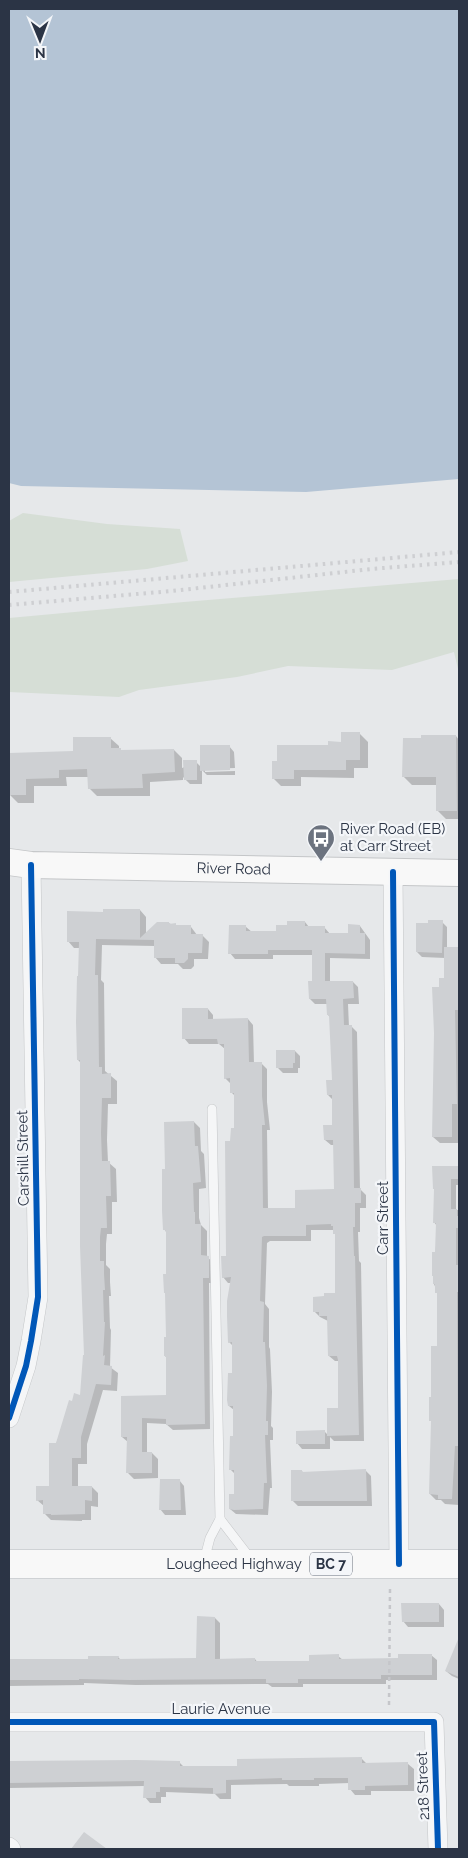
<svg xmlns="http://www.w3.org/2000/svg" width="468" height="1858" viewBox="0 0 468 1858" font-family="Raleway,sans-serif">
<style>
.green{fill:#d6ded6}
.water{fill:#b4c4d5}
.shadow{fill:#0003}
.building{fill:#ced0d3}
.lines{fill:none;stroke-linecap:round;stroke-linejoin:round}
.lane-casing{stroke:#c4c6c8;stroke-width:10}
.street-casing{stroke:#c4c6c8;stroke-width:20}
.secondary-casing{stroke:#c4c6c8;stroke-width:28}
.highway-casing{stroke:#b8bbbf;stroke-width:29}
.path{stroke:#c5c6ca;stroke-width:2.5;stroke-dasharray:4 4;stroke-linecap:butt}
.lane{stroke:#f5f6f7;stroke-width:9}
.street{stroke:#f5f6f7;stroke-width:19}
.secondary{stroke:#f8f8f8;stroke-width:26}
.highway{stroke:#f8f8f8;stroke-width:28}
.rail{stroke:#cecfd2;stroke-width:4;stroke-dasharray:2.5 5;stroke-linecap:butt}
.cycleway-casing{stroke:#f4f6f9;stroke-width:9}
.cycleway{stroke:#0057b8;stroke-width:6}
.labels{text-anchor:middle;stroke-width:4.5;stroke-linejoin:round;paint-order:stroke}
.shield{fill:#f4f6f9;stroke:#676e7b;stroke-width:1}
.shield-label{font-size:14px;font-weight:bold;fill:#2b3445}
.poi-label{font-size:15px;fill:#2b3445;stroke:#f4f6f9;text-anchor:start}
.street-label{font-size:15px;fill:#2b3445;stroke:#f4f6f9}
</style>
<rect width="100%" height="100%" fill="#e6e8ea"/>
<!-- green -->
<g class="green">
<path d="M23,513L107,524L180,529L188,561L147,569L9,582V521Z"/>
<path d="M459,579V673L454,652L392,670L288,666L237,677L139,690L119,697L9,692V618L184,602Z"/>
</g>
<!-- water -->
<path class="water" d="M9,9H459V479L306,492L21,486L9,483Z"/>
<!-- shadow -->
<g class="shadow">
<path d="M360,734L368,742V768H354V778L301,777V786H281L273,778L330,746L343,743Z"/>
<path d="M456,736L459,740V819H446L437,810V785H412L403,776Z"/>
<path d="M110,738L119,746V749L122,751L174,750L182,758V768L196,762L201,767L229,746L234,752L235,768L205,769V772L235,771V775H207L202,770V784H190L183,777V780L150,782V796H97L89,788V777H66L67,786H34V803H18L10,795L9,754L74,752Z"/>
<path d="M140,910L146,917V934L168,923L177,926L191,927L197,935H202L209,942L208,959H194V966L191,969H183L178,964H161L155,957V946L102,945L101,980L104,983L105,1071L117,1081V1104H108L107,1140L108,1162L116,1169L117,1202H112V1234H107L106,1244V1265L110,1269V1282L111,1296H109L110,1328L111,1330L110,1367L118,1373L117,1391L103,1390L87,1444V1464H78V1487H92L98,1493V1507L91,1506V1520H82V1521L51,1520L45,1514L44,1506L37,1500L50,1487L56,1444L72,1402L81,1396L86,1356L81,1063L78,1060L80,948H74L68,941L104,913Z"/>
<path d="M305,922L309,927H324L330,934H349L360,926L370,940V959L330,958V982H353L358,987L359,1004H348L349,1027H352L357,1032L360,1189L366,1195V1208H360V1232H358L359,1261L361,1263L364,1441H334L330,1437V1449H302L297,1443L325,1432L328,1435L339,1409V1361H335L329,1356L328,1321L320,1317L314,1311L336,1295V1236L334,1230H311V1241H270L267,1243L265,1304L269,1309V1347L270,1349L272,1392L271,1426L273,1428V1440H270L272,1488H270L268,1515L236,1514L230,1509L235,1496V1474L230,1469L234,1437V1410L229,1406L234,1375L233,1346L229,1342L232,1283H228L223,1277L227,1257L231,1142L236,1129L235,1096L231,1092V1084L225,1078V1049L219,1044H189L184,1038L208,1009L213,1015V1020L248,1019L253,1025L254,1064L261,1063L267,1069V1102L270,1130H267L268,1209H296L335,1190V1145H331L325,1140L334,1126L333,1100L328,1095L333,1082L330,1017L328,1015V1004H315L310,999L314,982V955H273V959H235L230,953L246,927L252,932H277L288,926Z"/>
<path d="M442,922L447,927V948H459L458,1143H440L433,1137L440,989L446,980L445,958L422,957L417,952Z"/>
<path d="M295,1051L300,1056V1068H298V1073H283L278,1068Z"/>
<path d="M194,1122L200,1128L201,1151L204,1154L206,1188L199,1189V1218L201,1225L207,1231V1257L214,1263V1283H209L210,1429L173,1430L166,1424L147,1423V1453H152L158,1459V1478L134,1479L128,1473V1442L122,1437V1397H167V1358L165,1356L168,1339L167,1233L164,1229L166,1170Z"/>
<path d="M458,1168L459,1185H456V1210H459V1505L445,1504L441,1500H436L430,1494L432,1398L439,1347L438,1294L434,1284L437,1226L434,1222L435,1190Z"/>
<path d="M302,1471L304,1474L366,1471L371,1476L372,1506H298L292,1500Z"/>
<path d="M179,1480L184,1486L186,1515H165L160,1509Z"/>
<path d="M439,1604L444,1610V1627H408L403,1621Z"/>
<path d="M215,1618L220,1623V1660L255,1659L258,1663L310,1662L338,1656L343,1660L399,1659L431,1655L437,1660V1680H386V1684H303V1687H272L268,1684L136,1685L84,1683V1685L9,1686V1661L89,1660L118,1657L121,1660H198Z"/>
<path d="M454,1653L459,1655V1679L452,1676L446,1671Z"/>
<path d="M362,1759L367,1764H408L414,1769V1791H371V1795H355L350,1789V1783L319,1784V1786H289L287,1784L231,1785V1799H220L215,1794L166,1792V1797H161V1803H150L145,1797V1786L9,1788V1761H136L179,1762L184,1767H239Z"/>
<path d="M390,1848H410L411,1849H390Z"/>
</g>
<!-- building -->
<g class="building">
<path d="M341,732H360V760H346V770H294V779H272V761H277V745H328V741L341,742Z"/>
<path d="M421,735H456L457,811H436V777H402L403,738H421Z"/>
<path d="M73,737H111V748H121V750L174,749L175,772L142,774L143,788L88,789L87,769L59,770V778L26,779V795H9V753L73,751Z"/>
<path d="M200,745H230V770L200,771Z"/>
<path d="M183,760H197V780H184Z"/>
<path d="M103,909H140V938L157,922H169V924L176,923V925H191V934H203L202,953H188V959L184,963H175V958H154V940L96,939L95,975H98L99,1067H102V1074L111,1073V1098H102L101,1133L102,1161H110L111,1196H106L107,1228H101L100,1237V1261H104V1274L105,1290H103L104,1322H105L103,1356L105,1355L104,1365L112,1366L111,1385L96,1384L81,1437V1458H72V1486H92V1501L85,1500V1514L51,1515V1514H43V1500L36,1501V1486H49V1443H56L69,1400L72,1401L74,1393L80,1395L83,1355H84L80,1246V1060H77L76,1022L77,976H78L79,942H67V911L103,912Z"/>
<path d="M428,920H443L442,953L416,952V923H428Z"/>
<path d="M287,921H305V926H325V933H348V924L360,925V933H365V954L325,953V981H353L354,998L343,999L344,1025H352L354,1188H361V1203H355V1227H353L354,1256H355L359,1435L327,1436V1408H338V1360L337,1356H328L327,1316H319V1312H313V1297L324,1296V1293H335V1234H333V1226H331V1224L306,1225V1236H264L262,1237L260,1301L264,1302L263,1342H265L267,1386L266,1421H268V1435H265L267,1483H264L263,1509L234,1510L229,1509V1494H234V1470H229L230,1436H233V1406H228L227,1400L228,1373H232V1342L228,1343L227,1316V1301L231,1277L222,1278L221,1256H226L225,1141H230L231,1128H234V1093H230V1078L224,1079V1044H218L217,1039H182V1008H208V1019L248,1018L249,1062H262V1096L265,1125H262L263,1208H295V1190L334,1189L333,1140H324L323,1125H332V1095H327L326,1080H332L329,1015H327L326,999H309L308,981H312V950H268V954H228L229,925H246V931H276V925H287Z"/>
<path d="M444,947H459V1010H455L457,1104H452V1137H432L434,1033L432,987H439V978H444Z"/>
<path d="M276,1050H295V1063H293V1068H276Z"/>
<path d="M194,1121L195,1146H198L201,1182L193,1183L194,1212H195V1224H201V1255L209,1256V1278H203L205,1424L166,1425V1419L142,1418V1452H152V1473H126L127,1437H121V1396L166,1395V1356H164V1337H166L165,1293H164L163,1274H166V1232L165,1230H163L162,1211V1169H165L164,1122Z"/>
<path d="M432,1166H458V1179H451V1209H457V1216H459V1228H456V1265H459V1292H457L458,1446H455L452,1499H438V1495L429,1494L431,1421H429V1397H431V1346H437V1293H435V1284H433V1276H432V1252H435L436,1223H433L434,1189H433Z"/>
<path d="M325,1430V1444H296V1431Z"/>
<path d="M366,1469L367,1501H291V1470H302V1472Z"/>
<path d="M160,1479H180L181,1510H159Z"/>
<path d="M401,1603H439V1622H402Z"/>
<path d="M197,1616L215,1617V1659L255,1658V1661H309V1655L339,1654V1659L398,1658V1654H432V1675H381V1679H298V1683H266V1679L130,1680L79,1679V1680H9V1659H88V1656H119L118,1659L196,1658Z"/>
<path d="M459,1637V1677L445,1671Z"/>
<path d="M362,1757V1763L408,1762V1785L365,1786V1790H348V1778H314V1780H282V1778L226,1780V1793L213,1794V1788L160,1787V1792H156V1798H143L144,1781L9,1783V1761L136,1760L180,1761V1766H237V1759Z"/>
<path d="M84,1832L107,1849H71Z"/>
</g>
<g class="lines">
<!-- lane casing -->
<g class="lane-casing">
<g id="lane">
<path d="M220,1519L250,1558"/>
<path d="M204,1561L210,1538L220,1519L212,1109"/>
</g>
</g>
<!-- street casing -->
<g class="street-casing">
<g id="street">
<path d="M393,872L399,1564"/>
<path d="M9,1418L26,1366L31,1341L38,1297L31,865"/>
<path d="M9,1722H434L438,1849"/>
<path d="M9,1847L11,1849"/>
</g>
</g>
<!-- secondary casing -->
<g class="secondary-casing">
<g id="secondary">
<path id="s1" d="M9,862L31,865L459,873"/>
</g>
</g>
<!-- highway casing -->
<g class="highway-casing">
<g id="highway">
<path id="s2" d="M9,1564H459"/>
</g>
</g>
<!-- path -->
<path class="path" d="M389,1705L390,1589"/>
<!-- lane -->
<use href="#lane" class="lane"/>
<!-- street -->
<use href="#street" class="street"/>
<!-- secondary -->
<use href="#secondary" class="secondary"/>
<!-- highway -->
<use href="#highway" class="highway"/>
<!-- rail -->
<g class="rail">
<path d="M9,592L459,552"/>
<path d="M9,605L172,591L371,569L459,562"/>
</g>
<!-- cycleway casing -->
<g class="cycleway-casing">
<g id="cycleway">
<path d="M393,872L399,1564"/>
<path d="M9,1418L26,1366L31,1341L38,1297L31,865"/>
<path d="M9,1722H434L438,1849"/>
</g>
</g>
<!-- cycleway -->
<use href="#cycleway" class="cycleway"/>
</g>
<!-- icons -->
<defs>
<g id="bus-pin" transform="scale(1.4375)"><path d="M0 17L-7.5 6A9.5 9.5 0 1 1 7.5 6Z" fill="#6c737f" stroke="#f4f6f9"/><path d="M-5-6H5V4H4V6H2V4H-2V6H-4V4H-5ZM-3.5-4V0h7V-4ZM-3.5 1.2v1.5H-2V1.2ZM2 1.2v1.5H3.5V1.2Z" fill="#fff"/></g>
</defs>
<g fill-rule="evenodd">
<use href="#bus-pin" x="321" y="838"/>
</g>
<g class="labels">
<!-- shield labels -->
<rect class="shield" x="310" y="1552.5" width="42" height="23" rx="4"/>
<g class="shield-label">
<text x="331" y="1569">BC 7</text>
</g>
<!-- poi labels -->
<g class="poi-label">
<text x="340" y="834">River Road (EB)<tspan x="340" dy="17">at Carr Street</tspan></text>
</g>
<!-- street labels -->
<g class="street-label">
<text dy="5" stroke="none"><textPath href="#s1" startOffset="225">River Road</textPath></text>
<text transform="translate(23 1158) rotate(-91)" y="5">Carshill Street</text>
<text transform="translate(383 1218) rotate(-90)" y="5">Carr Street</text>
<text dy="5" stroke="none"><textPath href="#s2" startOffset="225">Lougheed Highway</textPath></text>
<text x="221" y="1714">Laurie Avenue</text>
<text transform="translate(423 1786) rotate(-92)" y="5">218 Street</text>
</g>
</g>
<!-- border -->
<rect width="468" height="1858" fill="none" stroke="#2b3445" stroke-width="20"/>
<!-- north arrow -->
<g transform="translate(40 40) rotate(179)" stroke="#f4f6f9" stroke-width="4" paint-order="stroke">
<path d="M0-4L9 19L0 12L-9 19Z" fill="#2b3445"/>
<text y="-8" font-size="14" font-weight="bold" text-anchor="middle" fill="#2b3445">N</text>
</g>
</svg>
